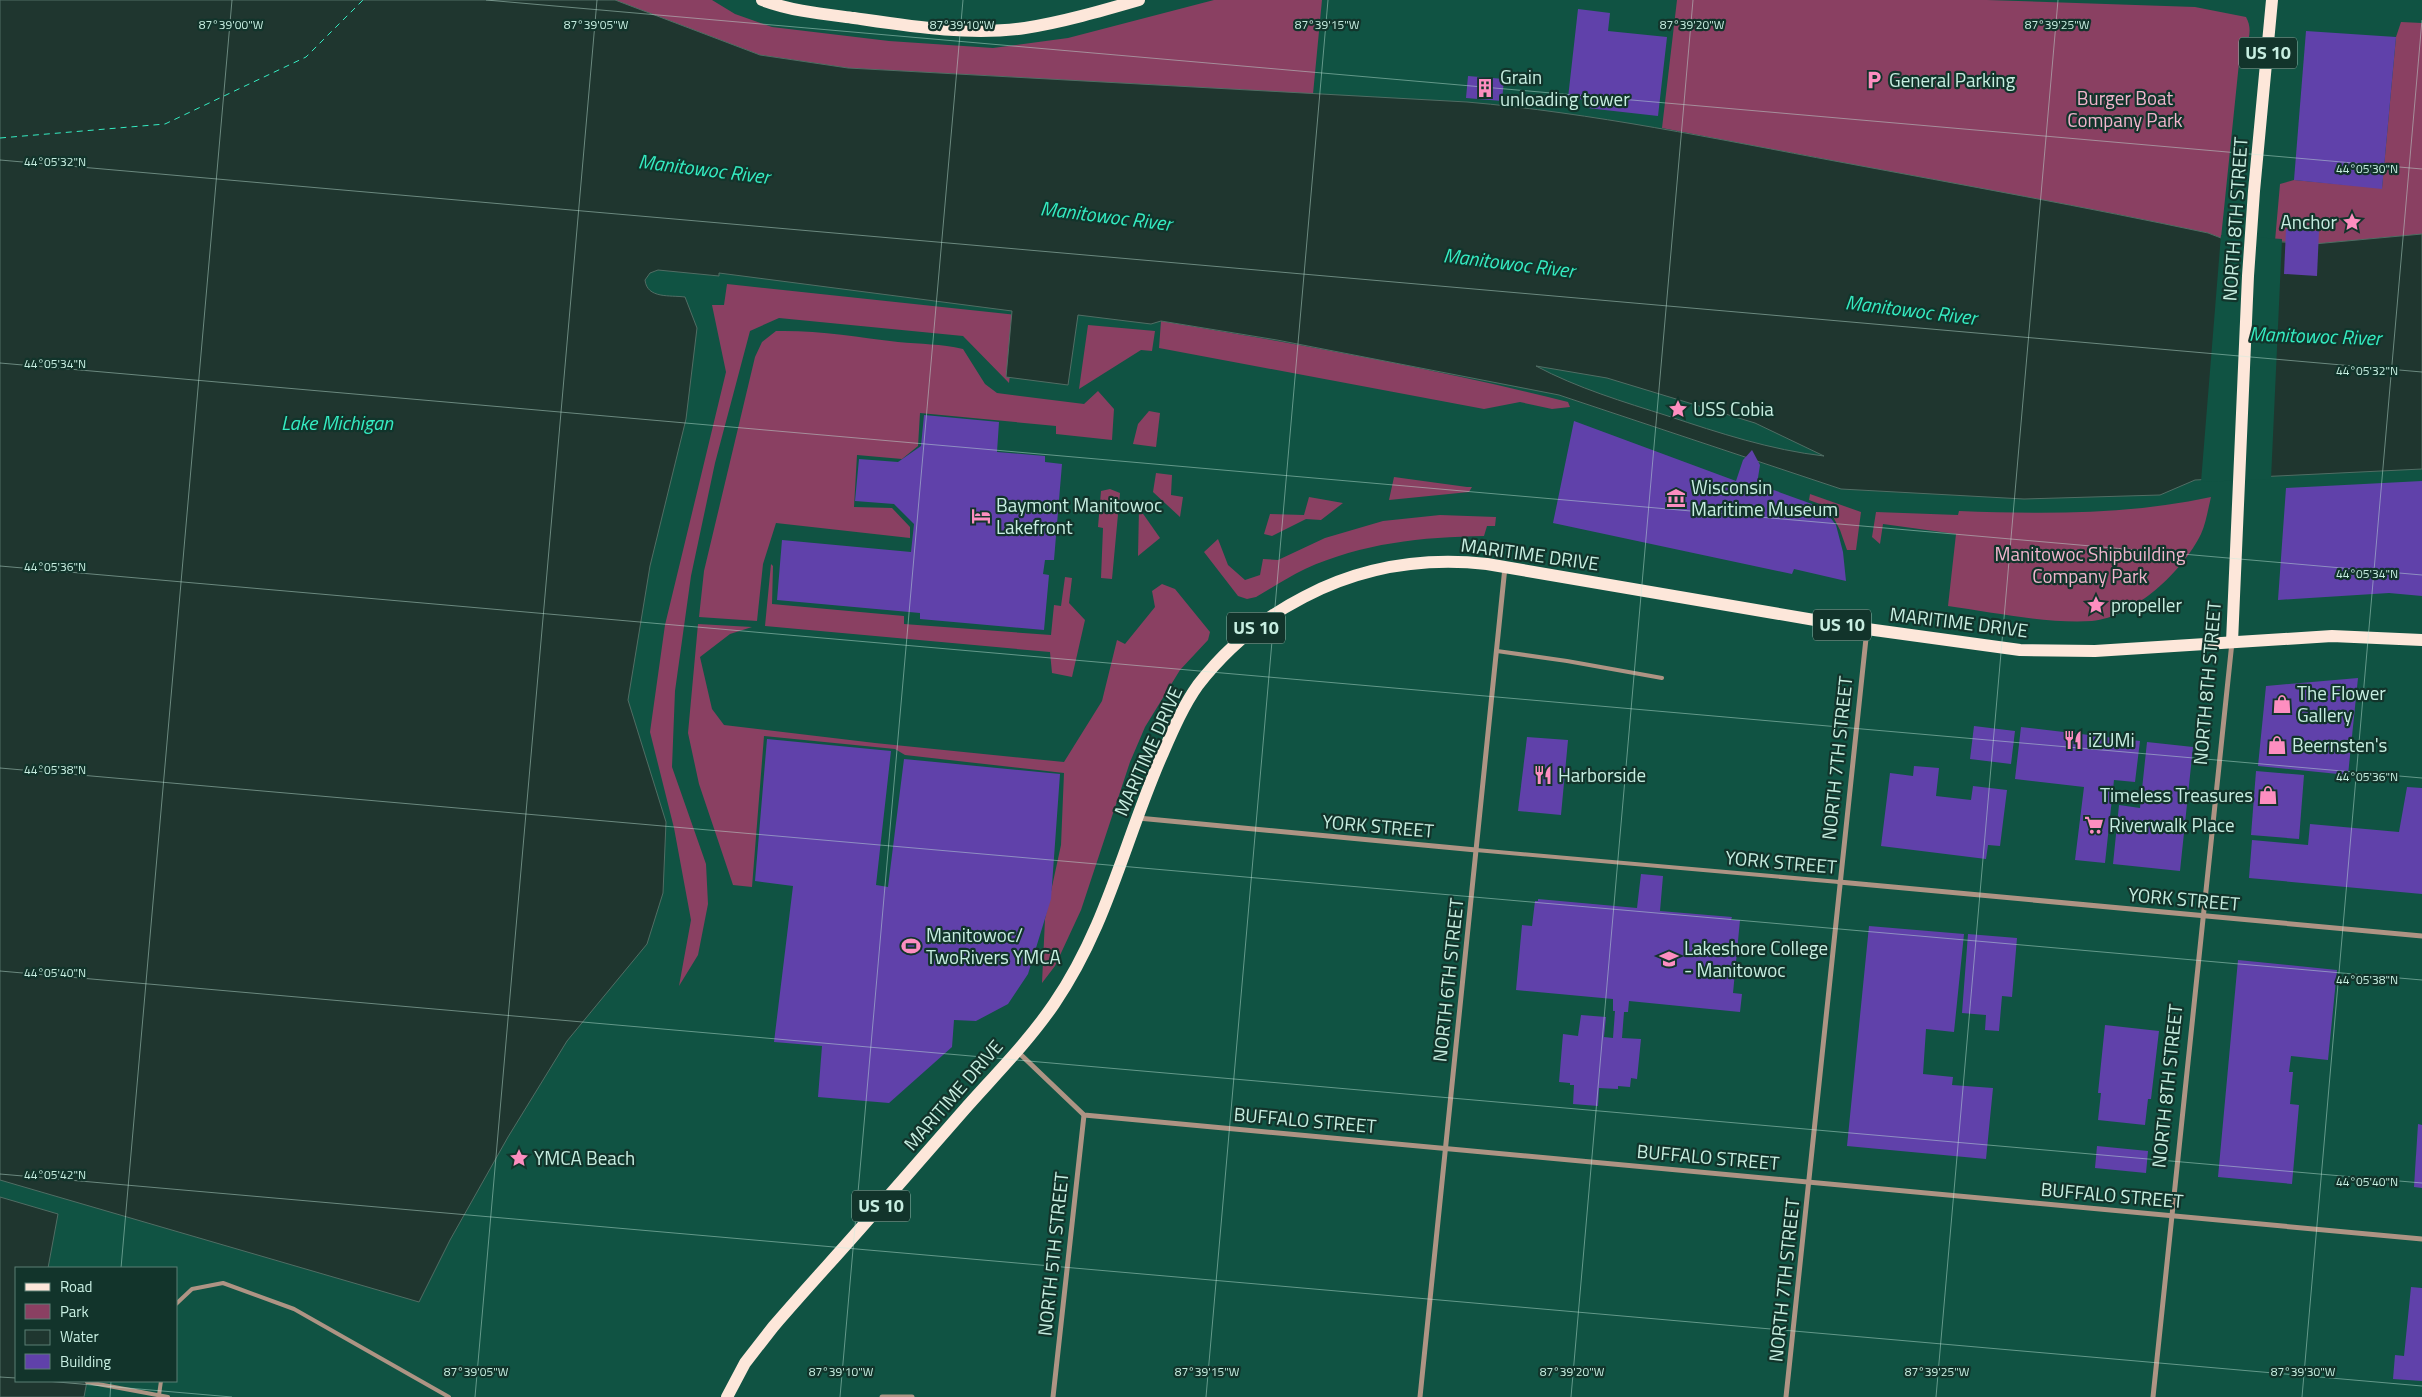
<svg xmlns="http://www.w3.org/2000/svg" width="2422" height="1397" viewBox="0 0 2422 1397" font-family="'Titillium Web',sans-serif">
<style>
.green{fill:#8a4062}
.water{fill:#1f362f;stroke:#516d64;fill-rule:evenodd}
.pier{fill:#105343}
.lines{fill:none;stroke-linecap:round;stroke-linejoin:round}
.ferry{stroke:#35ecc2;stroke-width:1;stroke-dasharray:6 5;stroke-linecap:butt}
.building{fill:#6041aa}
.lane{stroke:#ae9484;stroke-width:4}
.street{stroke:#ae9484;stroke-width:5}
.primary{stroke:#fde7da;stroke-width:12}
.ticks{fill:none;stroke:#c7eee1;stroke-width:1;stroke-opacity:0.45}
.labels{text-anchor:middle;stroke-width:4.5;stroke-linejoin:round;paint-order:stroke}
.shield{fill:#12342b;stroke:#91b6aa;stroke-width:1}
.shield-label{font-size:18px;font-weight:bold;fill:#c7eee1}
.poi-label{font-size:19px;fill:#c7eee1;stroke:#12342b;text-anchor:start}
.park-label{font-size:19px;fill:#f1b5cd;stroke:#12342b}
.street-label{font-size:19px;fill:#c7eee1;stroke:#12342b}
.water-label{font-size:20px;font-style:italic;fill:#35ecc2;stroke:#12342b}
.ticks-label{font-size:12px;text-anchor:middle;fill:#c7eee1;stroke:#12342b;stroke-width:4.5;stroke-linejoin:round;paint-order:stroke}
</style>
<rect width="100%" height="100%" fill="#105343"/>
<!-- green -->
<g class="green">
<path d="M615,0H712L735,14L772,27L889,41L993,48L1068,38L1214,0H1322L1313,94L848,68L760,55Z"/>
<path d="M1677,0H1987L2195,7L2246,17C2255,33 2245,48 2239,63L2221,238L2208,233L1662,128Z"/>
<path d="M2401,22L2422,23V234L2314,244L2275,241L2280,184L2294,180L2382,188L2396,37Z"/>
<path d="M727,284L1017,315L1009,383L963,336L779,318L750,331L715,463L691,576L675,691L672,767L706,864L708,904L698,955L679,986L691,920L674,828L650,732L665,625L726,372L712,305H724Z"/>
<path d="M1161,321C1298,344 1434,368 1568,402L1570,407L1552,409L1520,402L1484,409L1159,348Z"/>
<path d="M1088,325L1155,331L1152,351L1141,350L1079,389Z"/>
<path d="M776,331C817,330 858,337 898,342C921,344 941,344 963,349L985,384L997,393L1084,404L1098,391L1114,409L1112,440L1056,434V426L920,413L918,446L902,459L857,455L854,507L892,508L910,527V538L776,523L763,564L757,621L699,617L704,571L755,357L762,342Z"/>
<path d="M1149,411L1160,413L1156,447L1133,444L1138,424Z"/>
<path d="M1156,473L1172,475L1171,495L1183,497L1180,517L1153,492Z"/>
<path d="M1394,477L1467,487H1472L1469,492L1389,500Z"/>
<path d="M1110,489L1120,493L1112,579L1101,578L1103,528L1098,527L1101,491Z"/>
<path d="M1810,494L1861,512L1856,550H1847L1840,530L1828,507L1809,500Z"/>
<path d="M1309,497L1343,503L1321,520L1306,519L1272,536L1264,534L1270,514L1304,515Z"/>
<path d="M2211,497C2208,509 2206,523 2201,534C2183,571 2134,617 2092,621C2047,624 1992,612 1948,606L1956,534L1883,524L1880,544L1872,537L1876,512L1958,515L1959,511C2043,514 2129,515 2211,497Z"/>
<path d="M1139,508L1160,538L1138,556Z"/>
<path d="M1440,515L1496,517L1495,526H1487L1484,536C1422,537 1362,543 1305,569C1288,577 1272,588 1256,597L1247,599L1238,596L1204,552L1218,539L1228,565L1245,580L1260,575L1263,559L1278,560L1325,538L1383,521Z"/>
<path d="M771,564L773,566L772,604L904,616V624L1051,635L1054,605L1061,606L1065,577L1072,578L1069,603L1085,620L1072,677L1052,673L1050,652L765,626Z"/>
<path d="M1162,584L1175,589L1210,632L1208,640L1180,670L1145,727L1130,762L1081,910L1055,966L1042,983L1045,919L1061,845L1064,773L905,755L895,749L764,736L752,887L733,885L699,784L688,733L698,624L752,627L730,634L700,657L712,709L724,725L875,743L1064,762L1102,701L1117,640L1125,644L1155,607L1152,591Z"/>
</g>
<!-- water -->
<g class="water">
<path d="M0,0H615L760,55L848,68L1467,102C1593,113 1716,139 1840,162C1963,185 2086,207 2208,233L2221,238L2314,244L2422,234V469L2195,480L2160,495L2024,499L1841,489L1559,395L1277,340L1161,321L1151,324L1078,315L1068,385L1006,377L1012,311L719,273V276L658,270L650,273L645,280C647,299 670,295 685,297L697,328L686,419L650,566L628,700L666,822L663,893L647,944L567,1041L508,1137L450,1240L419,1302L0,1180ZM1536,366L1607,378L1755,423L1824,456C1771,450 1719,433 1668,416C1624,402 1577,388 1536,366Z"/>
<path d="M0,1197L58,1214L48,1268H16V1381H87L84,1397H0Z"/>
</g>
<!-- pier -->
<path class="pier" d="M2221,235L2282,239L2271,479L2201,482Z"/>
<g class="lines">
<!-- ferry -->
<path class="ferry" d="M0,138L165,124L306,57L363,0"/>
</g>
<!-- building -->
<g class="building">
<path d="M1578,9L1610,13L1608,31L1667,37L1658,116L1587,108L1588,100L1568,98Z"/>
<path d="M2306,31L2396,37L2382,189L2294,180Z"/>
<path d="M1468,76L1504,79L1502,101L1466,98Z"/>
<path d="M2286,229L2319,231L2317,276L2284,274Z"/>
<path d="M924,415L999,422L997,452L1045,456V462L1062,464L1054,560H1045L1043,574L1049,575L1044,630L920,619V613L777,600L782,540L911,552L914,524L894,504L855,501L859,459L898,462L921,446Z"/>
<path d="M1574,421L1736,481L1743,460L1752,450L1760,465L1757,484L1823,508L1836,525L1843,552L1846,581L1794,569L1792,574L1553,523Z"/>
<path d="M2422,481V596L2389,593L2278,600L2286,488Z"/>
<path d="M2358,678L2348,775L2258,766L2266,686Z"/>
<path d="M1974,726L2015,731L2011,764L1970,759Z"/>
<path d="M2021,727L2140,741L2135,782L2114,780L2105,863L2075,860L2084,787L2015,779Z"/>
<path d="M1527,737L1568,740L1561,815L1518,811Z"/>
<path d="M767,739L891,751L876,885L888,887L904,759L1060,774L1051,899L1028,974L1008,1004L976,1021L954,1020L952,1047L889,1103L818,1097L822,1046L774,1042L793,886L755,881Z"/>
<path d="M2147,742L2193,747L2180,871L2113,864L2119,805L2140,808Z"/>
<path d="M1914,766L1939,768L1936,796L1971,800L1973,786L2007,790L2000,846L1988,845L1986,859L1881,846L1890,773L1913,776Z"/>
<path d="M2256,771L2304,775L2299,839L2251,835Z"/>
<path d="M2407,787L2422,788V894L2249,878L2252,840L2308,845L2310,824L2399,832Z"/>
<path d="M1641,874L1663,876L1660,911L1732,917L1731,920H1740L1733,993L1742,994L1740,1012L1629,1001L1628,1012H1624L1622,1038L1641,1039L1637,1079L1631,1078L1630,1087L1618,1086V1089L1599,1088L1598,1106L1573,1104L1574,1085H1570V1083L1559,1082L1563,1034L1578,1036L1581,1015L1606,1017L1604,1037L1613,1038L1615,1011H1613V999L1516,990L1522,925L1532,926L1535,901H1538V899L1637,908Z"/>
<path d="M1869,926L1964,934L1954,1032L1926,1029L1923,1074L1953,1077L1952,1085L1993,1088L1986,1159L1847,1146Z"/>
<path d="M1968,934L2017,938L2012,997L2002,996L1999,1031L1985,1030L1986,1015L1962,1013Z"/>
<path d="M2238,960L2337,970L2328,1060L2291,1056L2289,1072H2293L2290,1104L2299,1105L2292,1184L2218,1177Z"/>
<path d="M2105,1025L2159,1031L2151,1099H2148L2145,1125L2098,1120L2101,1093H2098Z"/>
<path d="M2418,1124L2422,1125V1188L2414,1187Z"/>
<path d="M2097,1146L2148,1151L2146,1173L2095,1168Z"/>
<path d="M2411,1287L2422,1288V1381L2393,1379L2395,1355L2404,1356Z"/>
</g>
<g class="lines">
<!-- lane -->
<g class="lane">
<path d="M1497,651L1567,661L1662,678"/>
<path d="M1476,850L1839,882"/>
<path d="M176,1304L192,1289L223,1283L294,1309L449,1397"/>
<path d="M87,1382L168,1397"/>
<path d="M159,1395L161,1381"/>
</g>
<!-- street -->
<g class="street">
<path d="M1138,818L1476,850"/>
<path d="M1839,882L2422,936"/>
<path d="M1017,1051L1084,1115L2422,1239"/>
<path d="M882,1397H912"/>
<path d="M1053,1397L1084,1115"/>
<path d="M1420,1397L1505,567"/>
<path d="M1786,1397C1815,1141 1838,885 1867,629"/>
<path d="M2153,1397L2232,642"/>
</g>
<!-- primary -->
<g class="primary">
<path d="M762,0C791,11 823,14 854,18C909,26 970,36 1025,28C1063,22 1101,11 1139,0"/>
<path d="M2232,642L2248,276L2254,191L2272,0"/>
<path d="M727,1397L745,1363L773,1327C808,1286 845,1247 880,1206C908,1174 936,1142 964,1110C995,1075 1028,1042 1054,1004C1107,927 1125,839 1162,755C1172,732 1183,706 1198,685C1226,649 1263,618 1304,597C1361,567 1423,557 1487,564L1867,629L2020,650L2095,651L2332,636L2422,640"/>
</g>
</g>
<!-- ticks -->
<path class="ticks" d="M486,0L2422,169M0,160L2422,372M0,363L2422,575M0,566L2422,778M0,768L2422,980M0,971L2422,1183M0,1174L2422,1386M121,1268L232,0M0,1377L16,1378M46,1381L232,1397M110,1397L111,1381M475,1397L597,0M840,1397L963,0M1206,1397L1328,0M1571,1397L1693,0M1936,1397L2058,0M2302,1397L2422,20"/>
<!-- icons -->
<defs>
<g id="parking-bare" transform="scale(1.5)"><path d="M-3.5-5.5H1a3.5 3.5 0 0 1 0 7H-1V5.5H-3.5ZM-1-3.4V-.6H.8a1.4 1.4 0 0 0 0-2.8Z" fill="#fd8ec0" stroke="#12342b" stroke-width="2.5" paint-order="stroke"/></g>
<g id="building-bare" transform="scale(1.5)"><path d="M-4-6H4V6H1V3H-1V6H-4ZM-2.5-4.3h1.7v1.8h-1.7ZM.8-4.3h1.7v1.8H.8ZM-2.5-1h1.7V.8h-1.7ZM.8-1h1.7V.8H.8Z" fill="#fd8ec0" stroke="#12342b" stroke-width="2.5" paint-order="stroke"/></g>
<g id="sight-bare" transform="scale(1.5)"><path d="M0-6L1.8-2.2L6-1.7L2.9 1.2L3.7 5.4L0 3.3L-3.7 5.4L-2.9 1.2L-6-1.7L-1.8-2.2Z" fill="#fd8ec0" stroke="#12342b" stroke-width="2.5" paint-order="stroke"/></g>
<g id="museum-bare" transform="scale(1.5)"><path d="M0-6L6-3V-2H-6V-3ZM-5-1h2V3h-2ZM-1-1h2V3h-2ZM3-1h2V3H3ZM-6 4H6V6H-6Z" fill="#fd8ec0" stroke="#12342b" stroke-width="2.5" paint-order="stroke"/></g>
<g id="hotel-bare" transform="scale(1.5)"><path d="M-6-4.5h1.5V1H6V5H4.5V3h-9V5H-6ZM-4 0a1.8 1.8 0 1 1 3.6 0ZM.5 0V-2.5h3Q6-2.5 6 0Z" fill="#fd8ec0" stroke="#12342b" stroke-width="2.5" paint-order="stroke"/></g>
<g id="shop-bare" transform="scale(1.5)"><path d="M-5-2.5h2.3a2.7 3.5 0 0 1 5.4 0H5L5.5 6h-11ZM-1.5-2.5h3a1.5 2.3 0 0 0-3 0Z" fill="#fd8ec0" stroke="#12342b" stroke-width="2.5" paint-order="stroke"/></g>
<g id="restaurant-bare" transform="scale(1.5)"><path d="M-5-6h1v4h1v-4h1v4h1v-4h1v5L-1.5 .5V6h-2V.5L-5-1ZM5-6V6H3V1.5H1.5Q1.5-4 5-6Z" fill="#fd8ec0" stroke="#12342b" stroke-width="2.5" paint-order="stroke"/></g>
<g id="supermarket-bare" transform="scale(1.5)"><path d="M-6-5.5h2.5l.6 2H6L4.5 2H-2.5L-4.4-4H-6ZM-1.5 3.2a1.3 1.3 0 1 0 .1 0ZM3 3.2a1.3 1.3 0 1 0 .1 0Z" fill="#fd8ec0" stroke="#12342b" stroke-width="2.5" paint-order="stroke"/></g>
<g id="stadium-bare" transform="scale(1.5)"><path d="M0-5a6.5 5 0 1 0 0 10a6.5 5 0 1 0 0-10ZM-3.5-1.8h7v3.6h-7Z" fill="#fd8ec0" stroke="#12342b" stroke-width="2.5" paint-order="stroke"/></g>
<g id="university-bare" transform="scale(1.5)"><path d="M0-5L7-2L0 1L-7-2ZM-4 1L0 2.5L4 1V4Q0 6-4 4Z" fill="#fd8ec0" stroke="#12342b" stroke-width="2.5" paint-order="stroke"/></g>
</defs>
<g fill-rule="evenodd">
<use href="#parking-bare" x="1874" y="80"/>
<use href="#building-bare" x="1485" y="88"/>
<use href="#sight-bare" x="2352" y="222"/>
<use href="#sight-bare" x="1678" y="409"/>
<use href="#museum-bare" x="1676" y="498"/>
<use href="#hotel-bare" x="981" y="516"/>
<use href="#sight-bare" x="2096" y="605"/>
<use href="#shop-bare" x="2282" y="704"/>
<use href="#restaurant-bare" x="2073" y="740"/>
<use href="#shop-bare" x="2277" y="745"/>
<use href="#restaurant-bare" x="1543" y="775"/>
<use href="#shop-bare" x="2268" y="795"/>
<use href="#supermarket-bare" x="2094" y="825"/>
<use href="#stadium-bare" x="911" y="946"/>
<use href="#university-bare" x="1669" y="959"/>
<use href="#sight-bare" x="519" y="1158"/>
</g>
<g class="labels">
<!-- shield labels -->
<g class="shield">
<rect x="2239" y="37.5" width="58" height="31" rx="4"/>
<rect x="1813" y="609.5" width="58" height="31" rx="4"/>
<rect x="1227" y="612.5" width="58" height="31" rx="4"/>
<rect x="852" y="1190.5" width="58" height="31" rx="4"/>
</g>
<g class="shield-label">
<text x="2268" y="59">US 10</text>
<text x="1842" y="631">US 10</text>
<text x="1256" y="634">US 10</text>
<text x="881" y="1212">US 10</text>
</g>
<!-- poi labels -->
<g class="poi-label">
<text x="1500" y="84">Grain<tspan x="1500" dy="22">unloading tower</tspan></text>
<text x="1889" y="87">General Parking</text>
<text x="2337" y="229" text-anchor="end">Anchor</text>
<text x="1693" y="416">USS Cobia</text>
<text x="1691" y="494">Wisconsin<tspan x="1691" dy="22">Maritime Museum</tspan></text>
<text x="996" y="512">Baymont Manitowoc<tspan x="996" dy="22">Lakefront</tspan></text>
<text x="2111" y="612">propeller</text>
<text x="2297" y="700">The Flower<tspan x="2297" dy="22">Gallery</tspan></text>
<text x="2088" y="747">iZUMi</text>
<text x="2292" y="752">Beernsten's</text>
<text x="1558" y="782">Harborside</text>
<text x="2253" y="802" text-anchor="end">Timeless Treasures</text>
<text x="2109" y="832">Riverwalk Place</text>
<text x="926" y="942">Manitowoc/<tspan x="926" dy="22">TwoRivers YMCA</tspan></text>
<text x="1684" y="955">Lakeshore College<tspan x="1684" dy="22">- Manitowoc</tspan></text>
<text x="534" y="1165">YMCA Beach</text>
</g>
<!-- park labels -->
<g class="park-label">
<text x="2125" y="105">Burger Boat<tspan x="2125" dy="22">Company Park</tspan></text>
<text x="2090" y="561">Manitowoc Shipbuilding<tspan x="2090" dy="22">Company Park</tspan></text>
</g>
<!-- street labels -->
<g class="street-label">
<text transform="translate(2235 219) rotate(-86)" y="7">NORTH 8TH STREET</text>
<text transform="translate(1530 554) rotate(8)" y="7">MARITIME DRIVE</text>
<text transform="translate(1959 622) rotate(7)" y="7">MARITIME DRIVE</text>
<text transform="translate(2207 683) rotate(-85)" y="7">NORTH 8TH STREET</text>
<text transform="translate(1148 751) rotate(-66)" y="7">MARITIME DRIVE</text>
<text transform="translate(1837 758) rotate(-84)" y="7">NORTH 7TH STREET</text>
<text transform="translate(1378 826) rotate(5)" y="7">YORK STREET</text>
<text transform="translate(1781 862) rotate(5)" y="7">YORK STREET</text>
<text transform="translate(2184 899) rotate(5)" y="7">YORK STREET</text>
<text transform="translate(1448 980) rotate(-84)" y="7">NORTH 6TH STREET</text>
<text transform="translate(2167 1086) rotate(-84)" y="7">NORTH 8TH STREET</text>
<text transform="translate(953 1095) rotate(-49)" y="7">MARITIME DRIVE</text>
<text transform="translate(1305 1120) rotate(5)" y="7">BUFFALO STREET</text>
<text transform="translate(1708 1157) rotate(5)" y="7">BUFFALO STREET</text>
<text transform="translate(2112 1195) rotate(5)" y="7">BUFFALO STREET</text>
<text transform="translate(1053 1254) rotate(-84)" y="7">NORTH 5TH STREET</text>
<text transform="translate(1784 1280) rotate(-84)" y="7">NORTH 7TH STREET</text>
</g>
<!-- water labels -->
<g class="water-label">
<text transform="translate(704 169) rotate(7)" y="7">Manitowoc River</text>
<text transform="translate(1106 216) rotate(7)" y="7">Manitowoc River</text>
<text transform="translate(1509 263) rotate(7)" y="7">Manitowoc River</text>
<text transform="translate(1911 310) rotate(7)" y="7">Manitowoc River</text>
<text transform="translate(2315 336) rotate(2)" y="7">Manitowoc River</text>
<text x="337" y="430">Lake Michigan</text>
</g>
</g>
<g class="ticks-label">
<text x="231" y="29">87°39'00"W</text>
<text x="596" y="29">87°39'05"W</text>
<text x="962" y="29">87°39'10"W</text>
<text x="1327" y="29">87°39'15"W</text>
<text x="1692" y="29">87°39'20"W</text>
<text x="2057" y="29">87°39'25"W</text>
<text x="55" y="166">44°05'32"N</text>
<text x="2367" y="173">44°05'30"N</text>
<text x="55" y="368">44°05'34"N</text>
<text x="2367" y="375">44°05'32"N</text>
<text x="55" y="571">44°05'36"N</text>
<text x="2367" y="578">44°05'34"N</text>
<text x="55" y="774">44°05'38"N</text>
<text x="2367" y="781">44°05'36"N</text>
<text x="55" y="977">44°05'40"N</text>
<text x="2367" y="984">44°05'38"N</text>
<text x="55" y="1179">44°05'42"N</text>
<text x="2367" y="1186">44°05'40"N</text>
<text x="476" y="1376">87°39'05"W</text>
<text x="841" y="1376">87°39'10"W</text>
<text x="1207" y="1376">87°39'15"W</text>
<text x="1572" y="1376">87°39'20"W</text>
<text x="1937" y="1376">87°39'25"W</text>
<text x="2303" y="1376">87°39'30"W</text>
</g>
<!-- legend -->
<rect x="15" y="1267" width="162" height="115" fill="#12342b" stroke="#5a7e74"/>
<rect x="25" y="1283" width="25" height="8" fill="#fde7da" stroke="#5a7e74"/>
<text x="60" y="1292" font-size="15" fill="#c7eee1">Road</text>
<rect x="25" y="1304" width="25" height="15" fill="#8a4062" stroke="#5a7e74"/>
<text x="60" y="1317" font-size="15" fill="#c7eee1">Park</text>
<rect x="25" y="1330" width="25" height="15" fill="#1f362f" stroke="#5a7e74"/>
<text x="60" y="1342" font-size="15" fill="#c7eee1">Water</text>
<rect x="25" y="1354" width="25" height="15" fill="#6041aa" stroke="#5a7e74"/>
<text x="60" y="1367" font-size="15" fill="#c7eee1">Building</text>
</svg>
